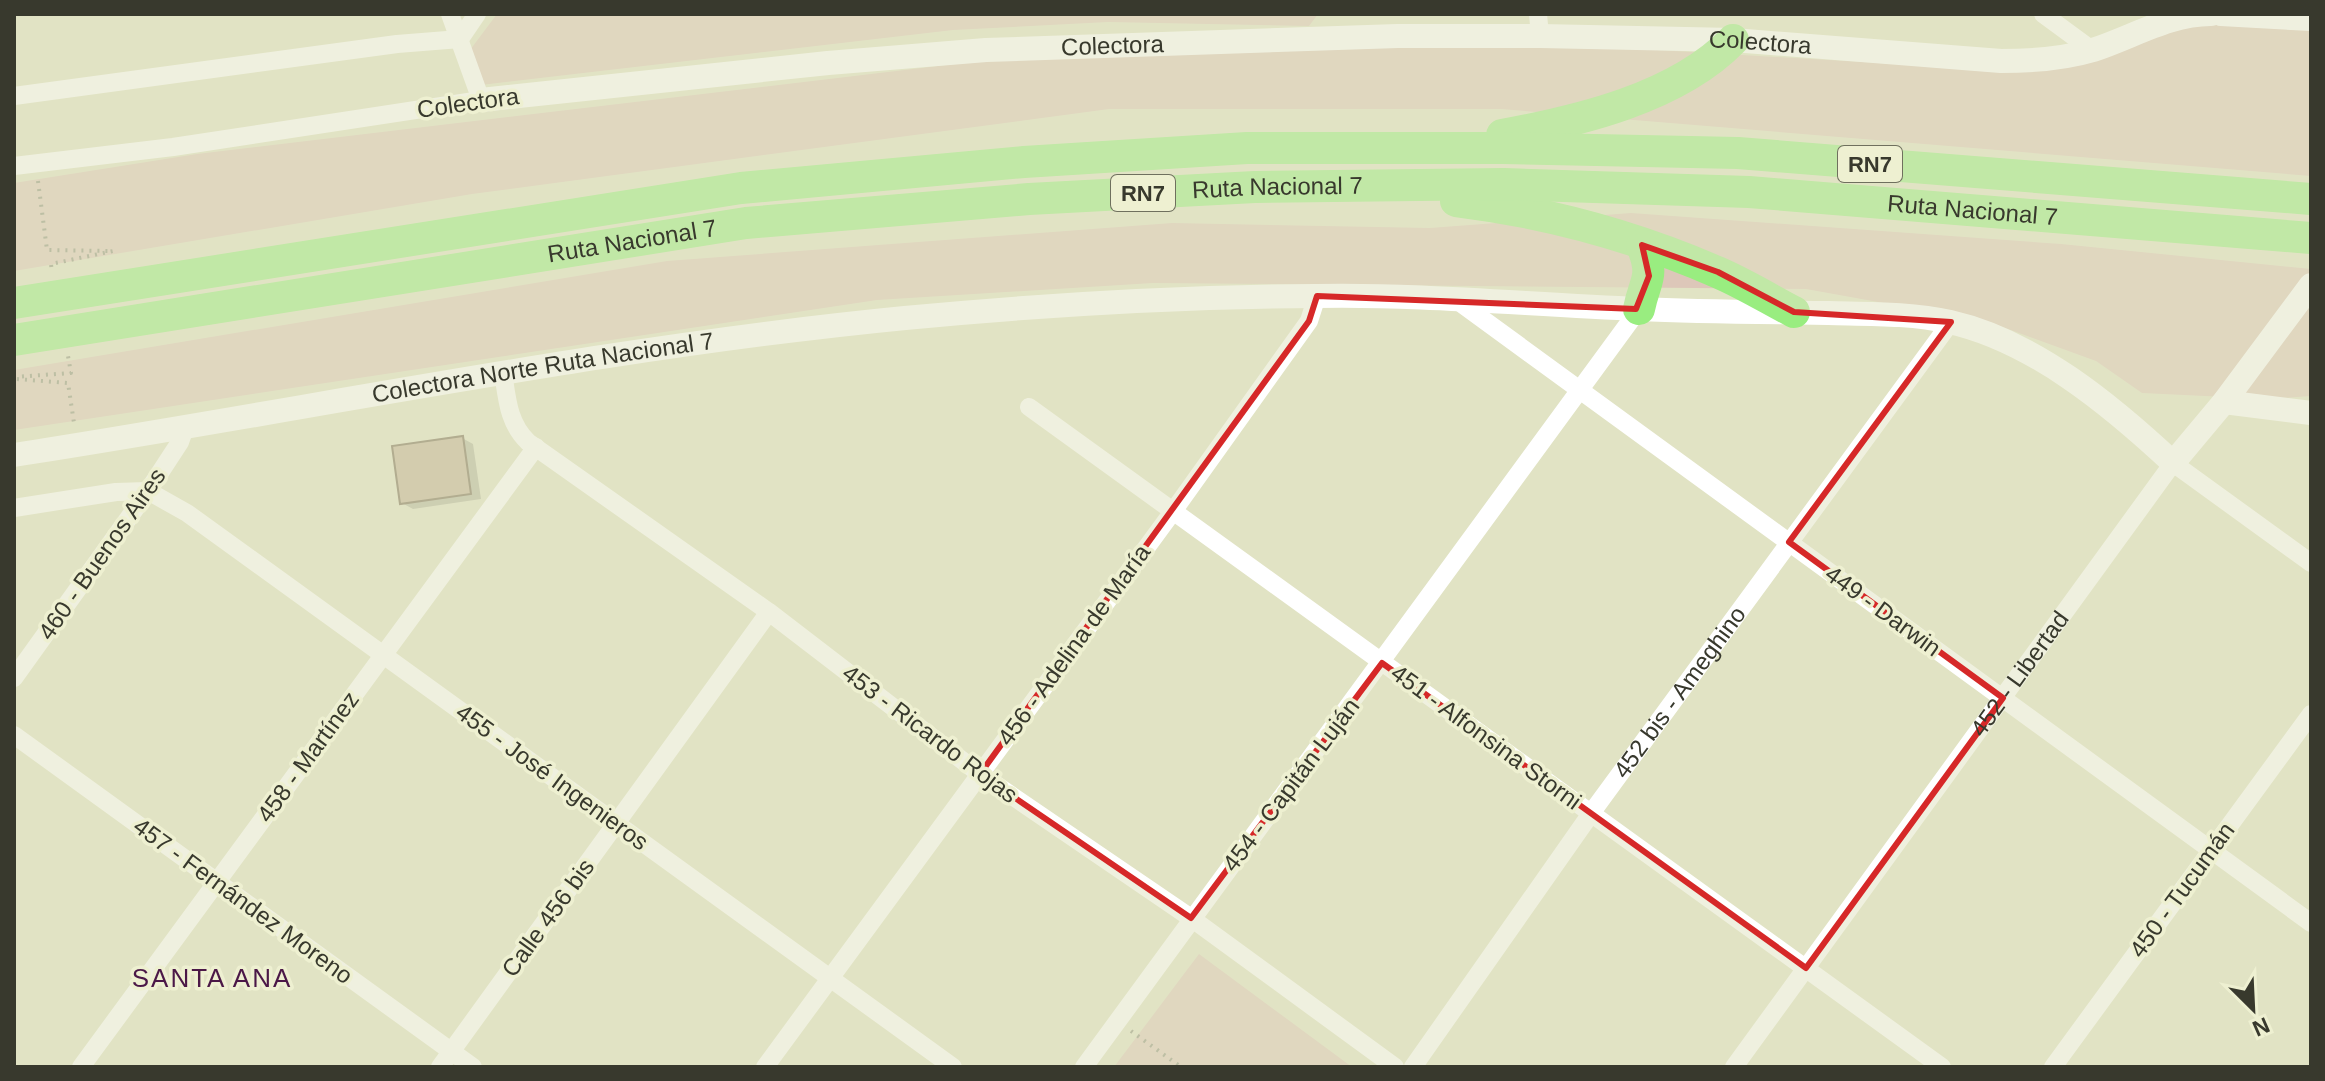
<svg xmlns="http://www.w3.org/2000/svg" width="2325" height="1081" viewBox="0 0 2325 1081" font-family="Helvetica,sans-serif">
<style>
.green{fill:#ddc7b9}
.shadow{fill:#0003}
.building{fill:#c1b092;stroke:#786a51;stroke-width:2}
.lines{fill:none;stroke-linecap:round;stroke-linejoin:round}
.path{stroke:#90927c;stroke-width:4;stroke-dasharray:2 6;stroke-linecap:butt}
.street{stroke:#fff;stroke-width:18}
.secondary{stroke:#fff;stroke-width:24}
.highway{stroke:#99ed80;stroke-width:32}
.marked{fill:none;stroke:#d62828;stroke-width:6;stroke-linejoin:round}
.labels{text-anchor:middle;stroke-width:7;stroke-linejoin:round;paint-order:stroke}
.shield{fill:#eef0d1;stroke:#6f705e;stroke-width:2}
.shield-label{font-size:22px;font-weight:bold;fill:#38392d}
.street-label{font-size:24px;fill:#38392d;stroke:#eef0d1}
.neighbourhood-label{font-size:26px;letter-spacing:2px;fill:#4b1847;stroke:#eef0d1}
</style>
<rect width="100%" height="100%" fill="#e1e3c4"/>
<!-- green -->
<g class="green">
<path d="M497,14H1318L1309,26L1108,22L953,30L481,85L467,54Z"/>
<path d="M2201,22L2311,30V176L1501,109H1109L472,194L14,271V183L197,154L980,61L1403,47L1589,46L2031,72Z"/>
<path d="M1631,213L2061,244L2311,269V396L2268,399L2142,393L2096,361L1989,322L1806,289L1153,283L877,300L14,430V370L667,261L1172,223L1430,228Z"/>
<path d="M1199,954L1352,1067H1114Z"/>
</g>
<!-- shadow -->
<path class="shadow" d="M462,438L473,444L481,499L413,509L402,503Z"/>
<!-- building -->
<path class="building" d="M463,436L471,494L400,504L392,446Z"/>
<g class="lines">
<!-- path -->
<g class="path">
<path d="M38,181L47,250L113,251L51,264L52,273"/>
<path d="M14,377L71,373L68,356"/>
<path d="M17,379L68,383L74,423"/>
<path d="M1131,1031L1181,1067"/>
</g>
<!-- street -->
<g class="street">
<path d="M1538,14L1540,36"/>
<path d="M2043,14L2092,50"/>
<path d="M460,39L477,14"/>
<path d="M14,96L397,44L460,39"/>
<path d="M14,166L173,147L481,100L450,14"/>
<path d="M1455,299L2311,923"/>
<path d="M503,372C507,398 508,423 528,442L769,612L980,774L1191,918L1395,1067"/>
<path d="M1029,407L1942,1067"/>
<path d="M148,491L187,513L953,1067"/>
<path d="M14,508L116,492L148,491"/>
<path d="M14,678L148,491L180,442L185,428"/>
<path d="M14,735L473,1067"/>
<path d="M81,1067L536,447"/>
<path d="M440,1067L769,612"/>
<path d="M765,1067L1174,510L1309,321L1317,296"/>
<path d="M1084,1067L1639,309"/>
<path id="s1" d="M1413,1067L1592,812L1951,322"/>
<path id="s2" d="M1734,1067L2173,463L2311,563"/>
<path d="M2053,1067L2311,714"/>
</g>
<!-- secondary -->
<g class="secondary">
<path d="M2221,14L2311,19"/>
<path id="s3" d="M481,100L828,63L986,50L1398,36H1540L1733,40L2001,61C2033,61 2063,59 2093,50C2133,37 2169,14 2211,14"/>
<path d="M2224,402L2311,413"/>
<path id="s4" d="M14,455C311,409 606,347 905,318C1041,305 1180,297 1316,296C1424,294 1531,305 1639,309C1702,312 1765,312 1828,313C1868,314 1911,313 1950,322C2034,341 2112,406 2173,463L2224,402L2311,285"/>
</g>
<!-- highway -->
<g class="highway">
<path d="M1502,135C1578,121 1677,98 1733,40"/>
<path d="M1456,201C1545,212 1634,236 1717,272C1743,283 1769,299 1794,312"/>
<path d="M14,303L741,188L1024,162L1247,148H1502L1738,153L2311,199"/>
<path d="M1639,309C1645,278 1655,279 1642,245"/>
<path id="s5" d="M14,340L746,223L1029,199L1255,187L1504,184L1749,192L2311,238"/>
</g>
</g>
<!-- marked area -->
<path d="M0 0H2325V1081H0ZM1642,245L1718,272L1794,312L1951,322L1789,542L2003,698L1806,968L1382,663L1191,918L980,774L1309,321L1317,296L1636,309L1649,276Z" fill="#e1e3c4" fill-opacity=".55" fill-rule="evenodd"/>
<path class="marked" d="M1642,245L1718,272L1794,312L1951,322L1789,542L2003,698L1806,968L1382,663L1191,918L980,774L1309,321L1317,296L1636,309L1649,276Z"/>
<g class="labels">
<!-- shield labels -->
<g class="shield">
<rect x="1838" y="146" width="64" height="36" rx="6"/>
<rect x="1111" y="175" width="64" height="36" rx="6"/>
</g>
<g class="shield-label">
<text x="1870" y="172">RN7</text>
<text x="1143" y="201">RN7</text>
</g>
<!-- street labels -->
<g class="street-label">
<text dy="8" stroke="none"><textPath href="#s3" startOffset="1282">Colectora</textPath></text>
<text dy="8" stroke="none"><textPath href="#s3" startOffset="634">Colectora</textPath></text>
<text transform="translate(468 103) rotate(-8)" y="8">Colectora</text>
<text dy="8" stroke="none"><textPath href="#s5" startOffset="1274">Ruta Nacional 7</textPath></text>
<text dy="8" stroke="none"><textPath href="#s5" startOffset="1970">Ruta Nacional 7</textPath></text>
<text dy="8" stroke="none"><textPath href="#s5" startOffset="626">Ruta Nacional 7</textPath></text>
<text dy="8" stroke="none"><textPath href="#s4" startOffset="536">Colectora Norte Ruta Nacional 7</textPath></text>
<text transform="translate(102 554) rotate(-55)" y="8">460 - Buenos Aires</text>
<text transform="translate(1883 611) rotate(36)" y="8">449 - Darwin</text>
<text transform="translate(1074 645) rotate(-54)" y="8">456 - Adelina de María</text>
<text dy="8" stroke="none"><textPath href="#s2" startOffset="486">452 - Libertad</textPath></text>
<text dy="8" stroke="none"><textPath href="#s1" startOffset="460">452 bis - Ameghino</textPath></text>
<text transform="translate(930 734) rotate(37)" y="8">453 - Ricardo Rojas</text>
<text transform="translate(1486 737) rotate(36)" y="8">451 - Alfonsina Storni</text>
<text transform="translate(308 757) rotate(-54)" y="8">458 - Martínez</text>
<text transform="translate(552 777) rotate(36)" y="8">455 - José Ingenieros</text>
<text transform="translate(1291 785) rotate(-53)" y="8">454 - Capitán Luján</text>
<text transform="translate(2182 890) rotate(-54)" y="8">450 - Tucumán</text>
<text transform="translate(243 901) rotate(36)" y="8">457 - Fernández Moreno</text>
<text transform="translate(548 918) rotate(-54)" y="8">Calle 456 bis</text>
</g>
<!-- neighbourhood labels -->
<g class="neighbourhood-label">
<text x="212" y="987">SANTA ANA</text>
</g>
</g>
<!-- border -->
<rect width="2325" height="1081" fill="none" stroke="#38392d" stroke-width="32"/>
<!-- north arrow -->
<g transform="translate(2253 1009) rotate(156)" stroke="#eef0d1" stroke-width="6" paint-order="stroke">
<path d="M0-6L14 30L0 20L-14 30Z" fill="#38392d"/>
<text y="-12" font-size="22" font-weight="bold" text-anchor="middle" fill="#38392d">N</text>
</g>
</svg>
